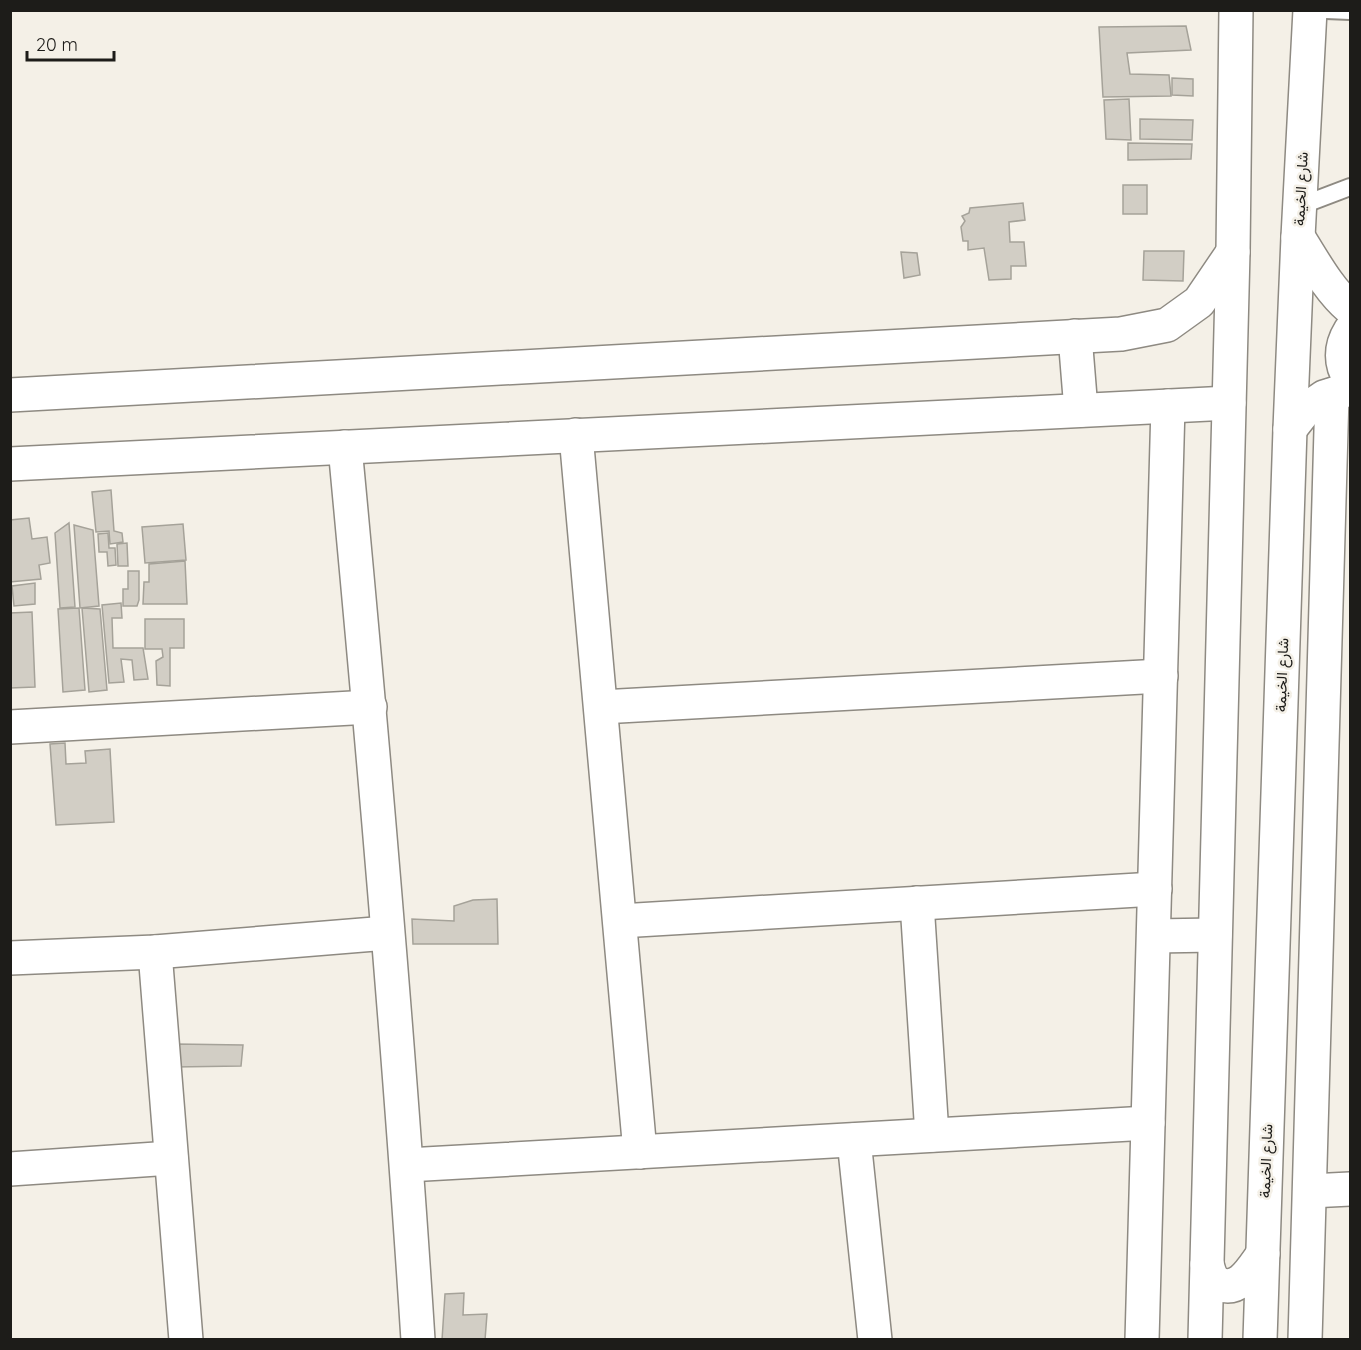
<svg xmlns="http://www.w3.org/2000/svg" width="1361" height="1350" viewBox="0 0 1361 1350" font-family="Quicksand,Vazirmatn,sans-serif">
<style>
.building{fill:#d2cec5;stroke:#a5a299;stroke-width:1.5}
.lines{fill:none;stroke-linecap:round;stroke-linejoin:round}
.service-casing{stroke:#8e8a82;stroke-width:20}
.minor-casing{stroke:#8e8a82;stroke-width:36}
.tertiary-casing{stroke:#8e8a82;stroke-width:36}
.service{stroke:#fff;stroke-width:16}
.minor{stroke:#fff;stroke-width:33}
.tertiary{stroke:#fff;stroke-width:33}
.labels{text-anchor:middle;stroke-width:5;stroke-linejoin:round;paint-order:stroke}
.street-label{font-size:15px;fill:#1d1c19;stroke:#f4f0e7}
</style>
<rect width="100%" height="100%" fill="#f4f0e7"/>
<!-- building -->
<g class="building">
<path d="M1186,26L1191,50L1127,53L1130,74L1169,75L1171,96L1103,97L1099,27Z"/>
<path d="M1172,78L1193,79V96L1172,95Z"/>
<path d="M1129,99L1131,140L1106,139L1104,100Z"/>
<path d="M1140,119L1193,120L1192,140L1140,139Z"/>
<path d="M1128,143L1192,144L1191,159L1128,160Z"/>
<rect x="1123" y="185" width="24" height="29"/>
<path d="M1023,203L1025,220L1009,222L1010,242H1024L1026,266H1011V279L989,280L984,248L968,250V241H963L961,227L965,221L962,216L969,213L970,208Z"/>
<path d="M1144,251H1184L1183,281L1143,280Z"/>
<path d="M901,252L917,253L920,275L904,278Z"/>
<path d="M111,490L114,531L122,533L123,542L110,544L109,531L96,532L92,492Z"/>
<path d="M29,518L32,539L47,537L50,563L39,565L41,579L10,582V520Z"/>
<path d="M69,523L75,607L60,608L55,533Z"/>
<path d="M183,524L186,560L145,563L142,527Z"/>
<path d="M74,525L93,530L99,606L80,608Z"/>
<path d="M108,533L109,548H115L116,565L108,566L107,552H99L98,534Z"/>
<path d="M127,543L128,566H118L117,544Z"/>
<path d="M185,561L187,604H143L144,582H149V564Z"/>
<path d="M128,571H139V600L137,606H123V589H128Z"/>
<path d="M35,583V604L14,606L12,586Z"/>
<path d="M121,603L122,618H112L113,648H143L148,679L134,680L132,660L121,659L124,682L109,683L102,605Z"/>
<path d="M79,608L85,690L63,692L58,609Z"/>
<path d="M82,608L100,609L107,690L89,692Z"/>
<path d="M32,612L35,687L10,688V613Z"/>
<path d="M145,619H184V648H170V686L157,685L156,661L163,657L162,649H145Z"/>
<path d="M65,743L66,764L86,763L85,751L110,749L114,822L56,825L50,744Z"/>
<path d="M497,899L498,944H413L412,919L454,921V906L473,900Z"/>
<path d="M176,1044L243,1045L241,1066L174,1067Z"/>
<path d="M464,1293L463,1315L487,1314L485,1340H442L445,1294Z"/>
</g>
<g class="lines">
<!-- service casing -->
<g class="service-casing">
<g id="service">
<path d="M1326,10L1350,11"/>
<path d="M1300,206L1350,187"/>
</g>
</g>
<!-- minor casing -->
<g class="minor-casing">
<g id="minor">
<path d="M576,435L640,1152"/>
<path d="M345,447C373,744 399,1041 418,1340"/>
<path d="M601,707L1161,676"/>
<path d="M10,727L370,707"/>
<path d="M917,903L932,1135"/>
<path d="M620,921L1155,889"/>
<path d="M155,952L186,1340"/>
<path d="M10,958L155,952L387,933"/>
<path d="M854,1140L875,1340"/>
<path d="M407,1165L1148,1123"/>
<path d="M10,1169L171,1158"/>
<path d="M1310,1191L1350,1189"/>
<path d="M1142,1340L1168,406"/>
<path d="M1305,1340L1332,395"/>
</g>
</g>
<!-- tertiary casing -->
<g class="tertiary-casing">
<g id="tertiary">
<path d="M1298,237C1314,262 1328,289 1350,308"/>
<path d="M1350,331C1340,347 1340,364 1350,379"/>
<path d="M1075,336L1081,410"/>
<path d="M10,395L1121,334L1167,325L1199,302L1233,252"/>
<path d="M1290,429L1305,410L1324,397L1350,389"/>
<path d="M10,464L1229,403"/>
<path d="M1154,936L1215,935"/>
<path d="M1207,1264C1209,1272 1211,1280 1219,1284C1240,1293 1253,1267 1263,1254"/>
<path d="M1205,1340L1233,252L1236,10"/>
<path d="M1260,1340L1290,429L1298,237L1310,10"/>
</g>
</g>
<!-- service -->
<use href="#service" class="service"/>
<!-- minor -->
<use href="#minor" class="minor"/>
<!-- tertiary -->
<use href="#tertiary" class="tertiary"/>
</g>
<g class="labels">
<!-- street labels -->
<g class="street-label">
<text transform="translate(1301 189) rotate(-87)" y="5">شارع الخيمة</text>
<text transform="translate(1282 675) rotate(-88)" y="5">شارع الخيمة</text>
<text transform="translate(1266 1161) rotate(-88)" y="5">شارع الخيمة</text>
</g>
</g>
<!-- border -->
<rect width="1361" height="1350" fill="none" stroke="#1d1c19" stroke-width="24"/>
<!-- scale -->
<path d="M27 51v9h87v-9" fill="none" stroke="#1d1c19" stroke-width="3"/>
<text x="36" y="51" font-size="18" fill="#1d1c19" stroke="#f4f0e7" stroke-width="4.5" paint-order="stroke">20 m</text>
</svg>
